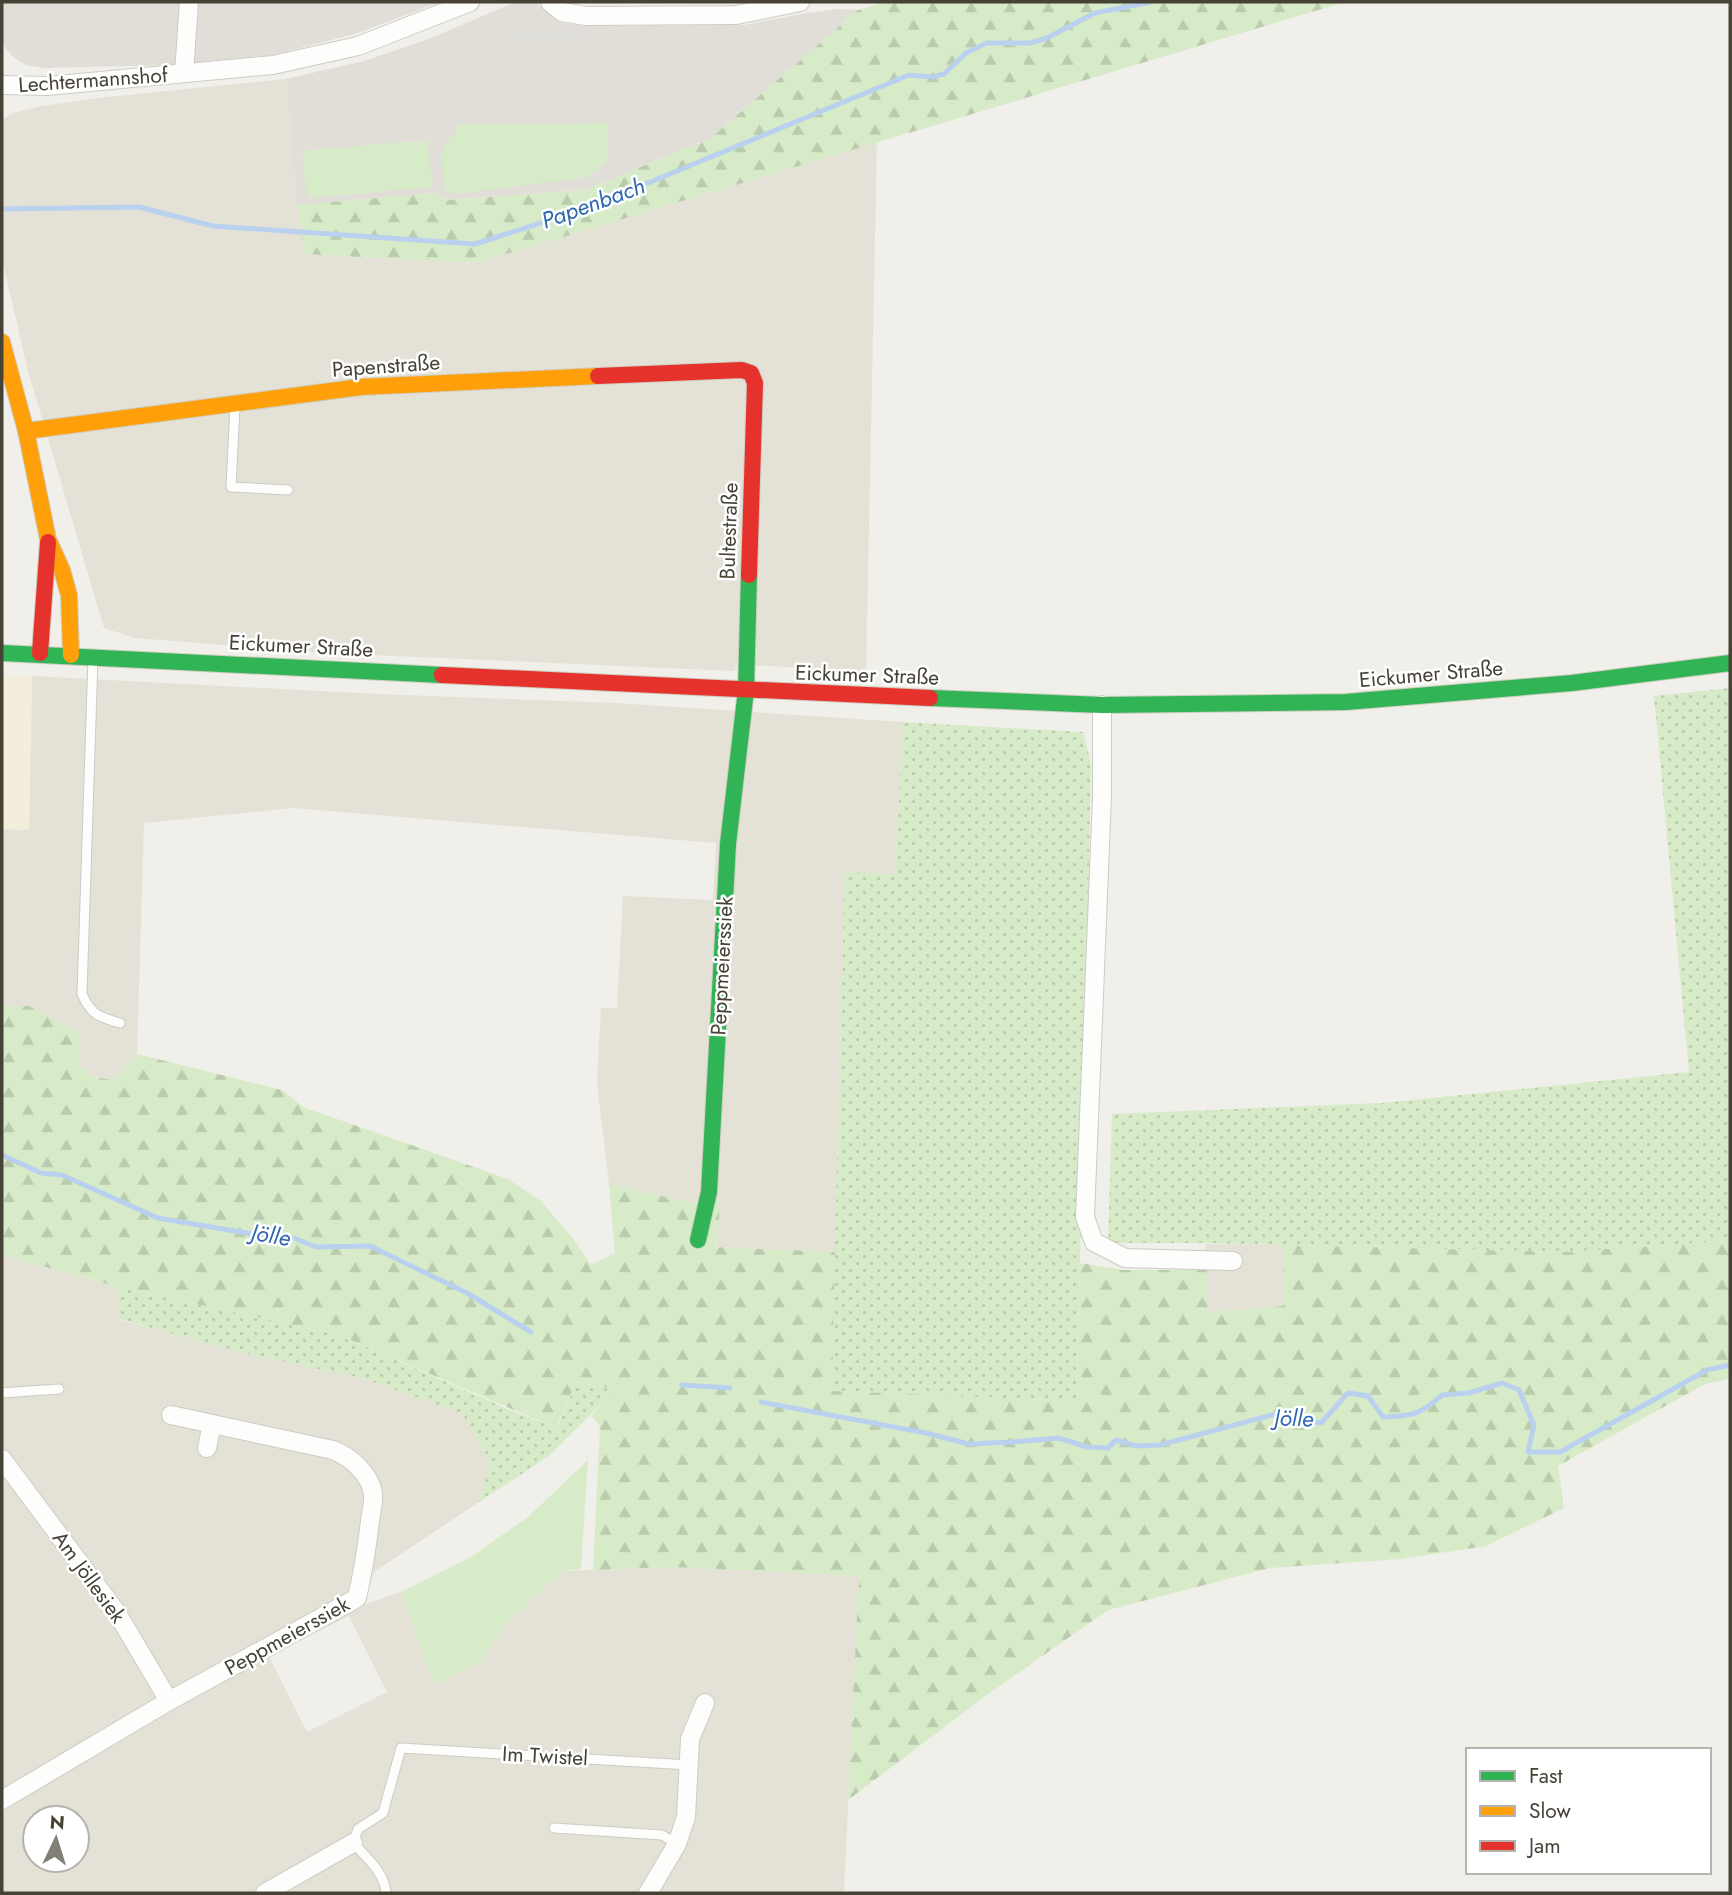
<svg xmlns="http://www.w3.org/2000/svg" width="1732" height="1895" viewBox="0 0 1732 1895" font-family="Jost,sans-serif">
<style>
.residential{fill:#e4e2d6;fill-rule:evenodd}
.commercial{fill:#f3eddc}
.industrial{fill:#e0ded7}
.grass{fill:url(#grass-dots)}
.forest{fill:url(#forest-firs)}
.park{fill:#d8ebc9}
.parking{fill:#dfded9}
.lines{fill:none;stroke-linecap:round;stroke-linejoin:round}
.stream{stroke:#b9d1ee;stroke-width:5}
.lane-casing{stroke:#cccbc5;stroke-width:11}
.street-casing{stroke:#cccbc5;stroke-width:20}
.fast-casing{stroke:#cfcdc0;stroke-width:18}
.slow-casing{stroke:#cfcdc0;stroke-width:18}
.jam-casing{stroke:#cfcdc0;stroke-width:18}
.lane{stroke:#fdfdfc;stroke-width:9}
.street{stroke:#fdfdfc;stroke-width:18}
.fast{stroke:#30b455;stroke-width:16}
.slow{stroke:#ff9f0a;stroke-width:16}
.jam{stroke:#e5322d;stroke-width:16}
.labels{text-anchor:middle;stroke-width:5;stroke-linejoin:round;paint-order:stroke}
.street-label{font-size:21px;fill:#464235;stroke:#fff}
.water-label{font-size:23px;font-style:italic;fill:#2e67b2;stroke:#fff}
</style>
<defs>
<pattern id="grass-dots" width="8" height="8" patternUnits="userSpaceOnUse" patternTransform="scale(1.75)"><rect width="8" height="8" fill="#d8ebc9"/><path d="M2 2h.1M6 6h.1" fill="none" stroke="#bbcbad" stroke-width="1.8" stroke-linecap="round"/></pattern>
<pattern id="forest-firs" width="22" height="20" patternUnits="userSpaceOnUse" patternTransform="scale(1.75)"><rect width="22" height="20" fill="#d8ebc9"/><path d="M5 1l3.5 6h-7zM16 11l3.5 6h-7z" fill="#bbcbad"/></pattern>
</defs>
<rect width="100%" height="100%" fill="#f0efe9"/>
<!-- residential -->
<g class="residential">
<path d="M286,79L304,254L476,263L877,141L866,672L737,664L734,671L327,653L135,638L104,628L28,371L2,259V120L13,113L42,106L98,98Z"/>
<path d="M32,676L377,694L615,703L903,722L895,874L845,873L835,1252L716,1247L721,1199L691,1203L609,1184L597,1083L601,1008H617L623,896L713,900L716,843L293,808L144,823L137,1054L113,1080L94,1077L80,1066L29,1006H2V829L29,830Z"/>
<path d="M1205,1244L1284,1245L1283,1306L1208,1312Z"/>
<path d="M2,1255L118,1287L119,1320L361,1378L463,1413L491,1464L479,1502L374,1572L363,1605L401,1592L434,1684L481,1662L505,1624L563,1571L673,1567L859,1576L844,1893H2ZM349,1616L387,1692L307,1732L269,1656ZM35,1818H77V1860H35Z"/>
</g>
<!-- commercial -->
<path class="commercial" d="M2,675L32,676L29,830L2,829Z"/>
<!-- industrial -->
<g class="industrial">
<path d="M2,2H440L355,34L272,55L172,65L44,68L25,65L12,56L5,47L2,40Z"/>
<path d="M516,2H536L559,22L586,26L744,25L802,14L837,9L858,10L711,138L585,190L449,200L433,193L298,205L286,79L364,61L426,40Z"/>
</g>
<!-- grass -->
<g class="grass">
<path d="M1730,688V1241L1565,1252L1205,1243H1108L1112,1114L1382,1103L1689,1072L1654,696Z"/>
<path d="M903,722L1083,732L1091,763L1084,1116L1076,1401L831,1391L845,872L895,874Z"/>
<path d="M118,1287L339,1335L512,1411L557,1428L576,1382L616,1389L549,1456L479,1502L491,1463L462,1413L361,1378L248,1354L119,1319Z"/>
</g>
<!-- forest -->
<g class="forest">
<path d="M885,2H1345L476,263L304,254L298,205L433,193L449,200L585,190L711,138L858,10Z"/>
<path d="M2,1006H29L80,1033V1066L94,1077L113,1080L137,1054L282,1090L303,1107L508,1179L541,1201L574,1240L591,1265L615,1253L609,1184L691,1203L721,1199L716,1247L835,1252L832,1391L1076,1401L1080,1263L1123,1270H1207L1208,1312L1283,1306L1284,1245L1565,1252L1730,1241V1379L1705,1384L1558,1466L1564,1508L1486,1546L1401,1559L1270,1568L1108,1610L991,1692L848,1800L859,1576L673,1567L593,1570L600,1426L591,1416L615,1389L576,1382L556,1428L339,1335L118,1287L2,1255Z"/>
</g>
<!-- park -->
<g class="park">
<path d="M608,123V155L605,163L587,177L456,194L448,192L443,184L441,151L461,124Z"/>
<path d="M428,140L432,187L307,198L302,151Z"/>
<path d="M588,1460L581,1569L563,1571L505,1624L481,1662L434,1684L401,1592L471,1557L528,1517Z"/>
</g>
<!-- parking -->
<path class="parking" d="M502,27H588V40L501,39Z"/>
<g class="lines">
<!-- stream -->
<g class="stream">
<path d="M2,209L139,207L213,226L475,244L585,209L909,75L932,77L944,74L966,53L987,43H1030L1047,38L1095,13L1151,2"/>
<path d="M2,1155L41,1173L62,1175L158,1218L264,1236L291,1237L316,1247L370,1246L467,1293L531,1332"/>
<path d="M682,1385L730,1388"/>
<path d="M761,1402L926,1433L969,1444L1012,1442L1059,1438L1087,1447L1108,1448L1116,1440L1136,1446L1160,1445L1272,1415L1321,1423L1348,1393L1368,1396L1383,1417C1412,1416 1420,1415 1442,1395L1469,1393L1502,1383L1519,1390L1534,1425L1528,1452H1560L1707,1370L1730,1365"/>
</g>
<!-- lane casing -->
<g class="lane-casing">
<g id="lane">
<path d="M235,407L231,487L288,490"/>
<path d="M93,658L82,994C91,1015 99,1017 120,1023"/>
<path d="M2,1393L59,1389"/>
<path d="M554,1828L662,1835L677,1844"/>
<path d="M386,1893C385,1873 366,1857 353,1843L358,1829L383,1813L401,1748L689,1765"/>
</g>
</g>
<!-- street casing -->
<g class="street-casing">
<g id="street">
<path d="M550,2L562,12L586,16L736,15L800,2"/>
<path d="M184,73L189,2"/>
<path d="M2,85L47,86L273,65L358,46L470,2"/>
<path d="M1102,705V796L1085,1217L1094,1242L1125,1258L1233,1261"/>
<path d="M207,1448L212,1424"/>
<path d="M2,1459L117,1613L169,1701"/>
<path d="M2,1800L169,1701L357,1598C363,1572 367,1547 370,1521C371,1512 374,1502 373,1493C369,1473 351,1457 333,1450L171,1415"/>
<path d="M265,1893L353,1843"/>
<path d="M648,1893L677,1844L686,1817L690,1739L705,1703"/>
</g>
</g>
<!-- fast casing -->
<g class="fast-casing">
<g id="fast">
<path d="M2,653L442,675"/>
<path d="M930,698L1102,705L1346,702L1572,683L1730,663"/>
<path d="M698,1240L709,1192L728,844L746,690L749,575"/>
</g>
</g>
<!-- slow casing -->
<g class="slow-casing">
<g id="slow">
<path d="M2,342L26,431L48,539L62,570L69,595L71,655"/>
<path d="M26,431L361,387L598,376"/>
</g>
</g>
<!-- jam casing -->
<g class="jam-casing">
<g id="jam">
<path d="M598,376L742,370L751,373L755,383L749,575"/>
<path d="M40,653L48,542"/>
<path d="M442,675L930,698"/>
</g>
</g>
<!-- lane -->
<use href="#lane" class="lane"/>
<!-- street -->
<use href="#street" class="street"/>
<!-- fast -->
<use href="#fast" class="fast"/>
<!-- slow -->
<use href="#slow" class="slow"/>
<!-- jam -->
<use href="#jam" class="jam"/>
</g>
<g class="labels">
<!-- street labels -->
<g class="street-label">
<text transform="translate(93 80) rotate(-4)" y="7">Lechtermannshof</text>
<text transform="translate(386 366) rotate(-4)" y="7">Papenstraße</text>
<text transform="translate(729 531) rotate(-88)" y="7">Bultestraße</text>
<text transform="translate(301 646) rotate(3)" y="7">Eickumer Straße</text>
<text transform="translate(1431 674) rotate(-5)" y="7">Eickumer Straße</text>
<text transform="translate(867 675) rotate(2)" y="7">Eickumer Straße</text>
<text transform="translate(722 966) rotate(-87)" y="7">Peppmeierssiek</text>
<text transform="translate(89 1577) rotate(54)" y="7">Am Jöllesiek</text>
<text transform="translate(287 1636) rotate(-29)" y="7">Peppmeierssiek</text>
<text transform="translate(545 1756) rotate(3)" y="7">Im Twistel</text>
</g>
<!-- water labels -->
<g class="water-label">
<text transform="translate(593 203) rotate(-20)" y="8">Papenbach</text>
<text transform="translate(271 1235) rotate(10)" y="8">Jölle</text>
<text transform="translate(1294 1418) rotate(2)" y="8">Jölle</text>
</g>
</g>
<!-- border -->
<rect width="1732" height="1895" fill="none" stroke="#464235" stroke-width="7"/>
<!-- legend -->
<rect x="1466" y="1748" width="245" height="126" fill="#ffffff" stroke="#b5b3ae" stroke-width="2"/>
<rect x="1480" y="1771" width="35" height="10" fill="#30b455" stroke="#b5b3ae" stroke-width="2"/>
<text x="1529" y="1783" font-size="21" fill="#464235">Fast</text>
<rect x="1480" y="1806" width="35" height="10" fill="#ff9f0a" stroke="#b5b3ae" stroke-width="2"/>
<text x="1529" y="1818" font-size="21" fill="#464235">Slow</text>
<rect x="1480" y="1841" width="35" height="10" fill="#e5322d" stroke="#b5b3ae" stroke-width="2"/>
<text x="1529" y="1853" font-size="21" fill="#464235">Jam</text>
<!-- north arrow -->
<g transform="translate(56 1839) rotate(4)"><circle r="33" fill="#ffffff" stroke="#b5b3ae" stroke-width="2"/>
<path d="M0-5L12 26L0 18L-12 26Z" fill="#827f74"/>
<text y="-10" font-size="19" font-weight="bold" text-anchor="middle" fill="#464235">N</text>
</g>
</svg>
